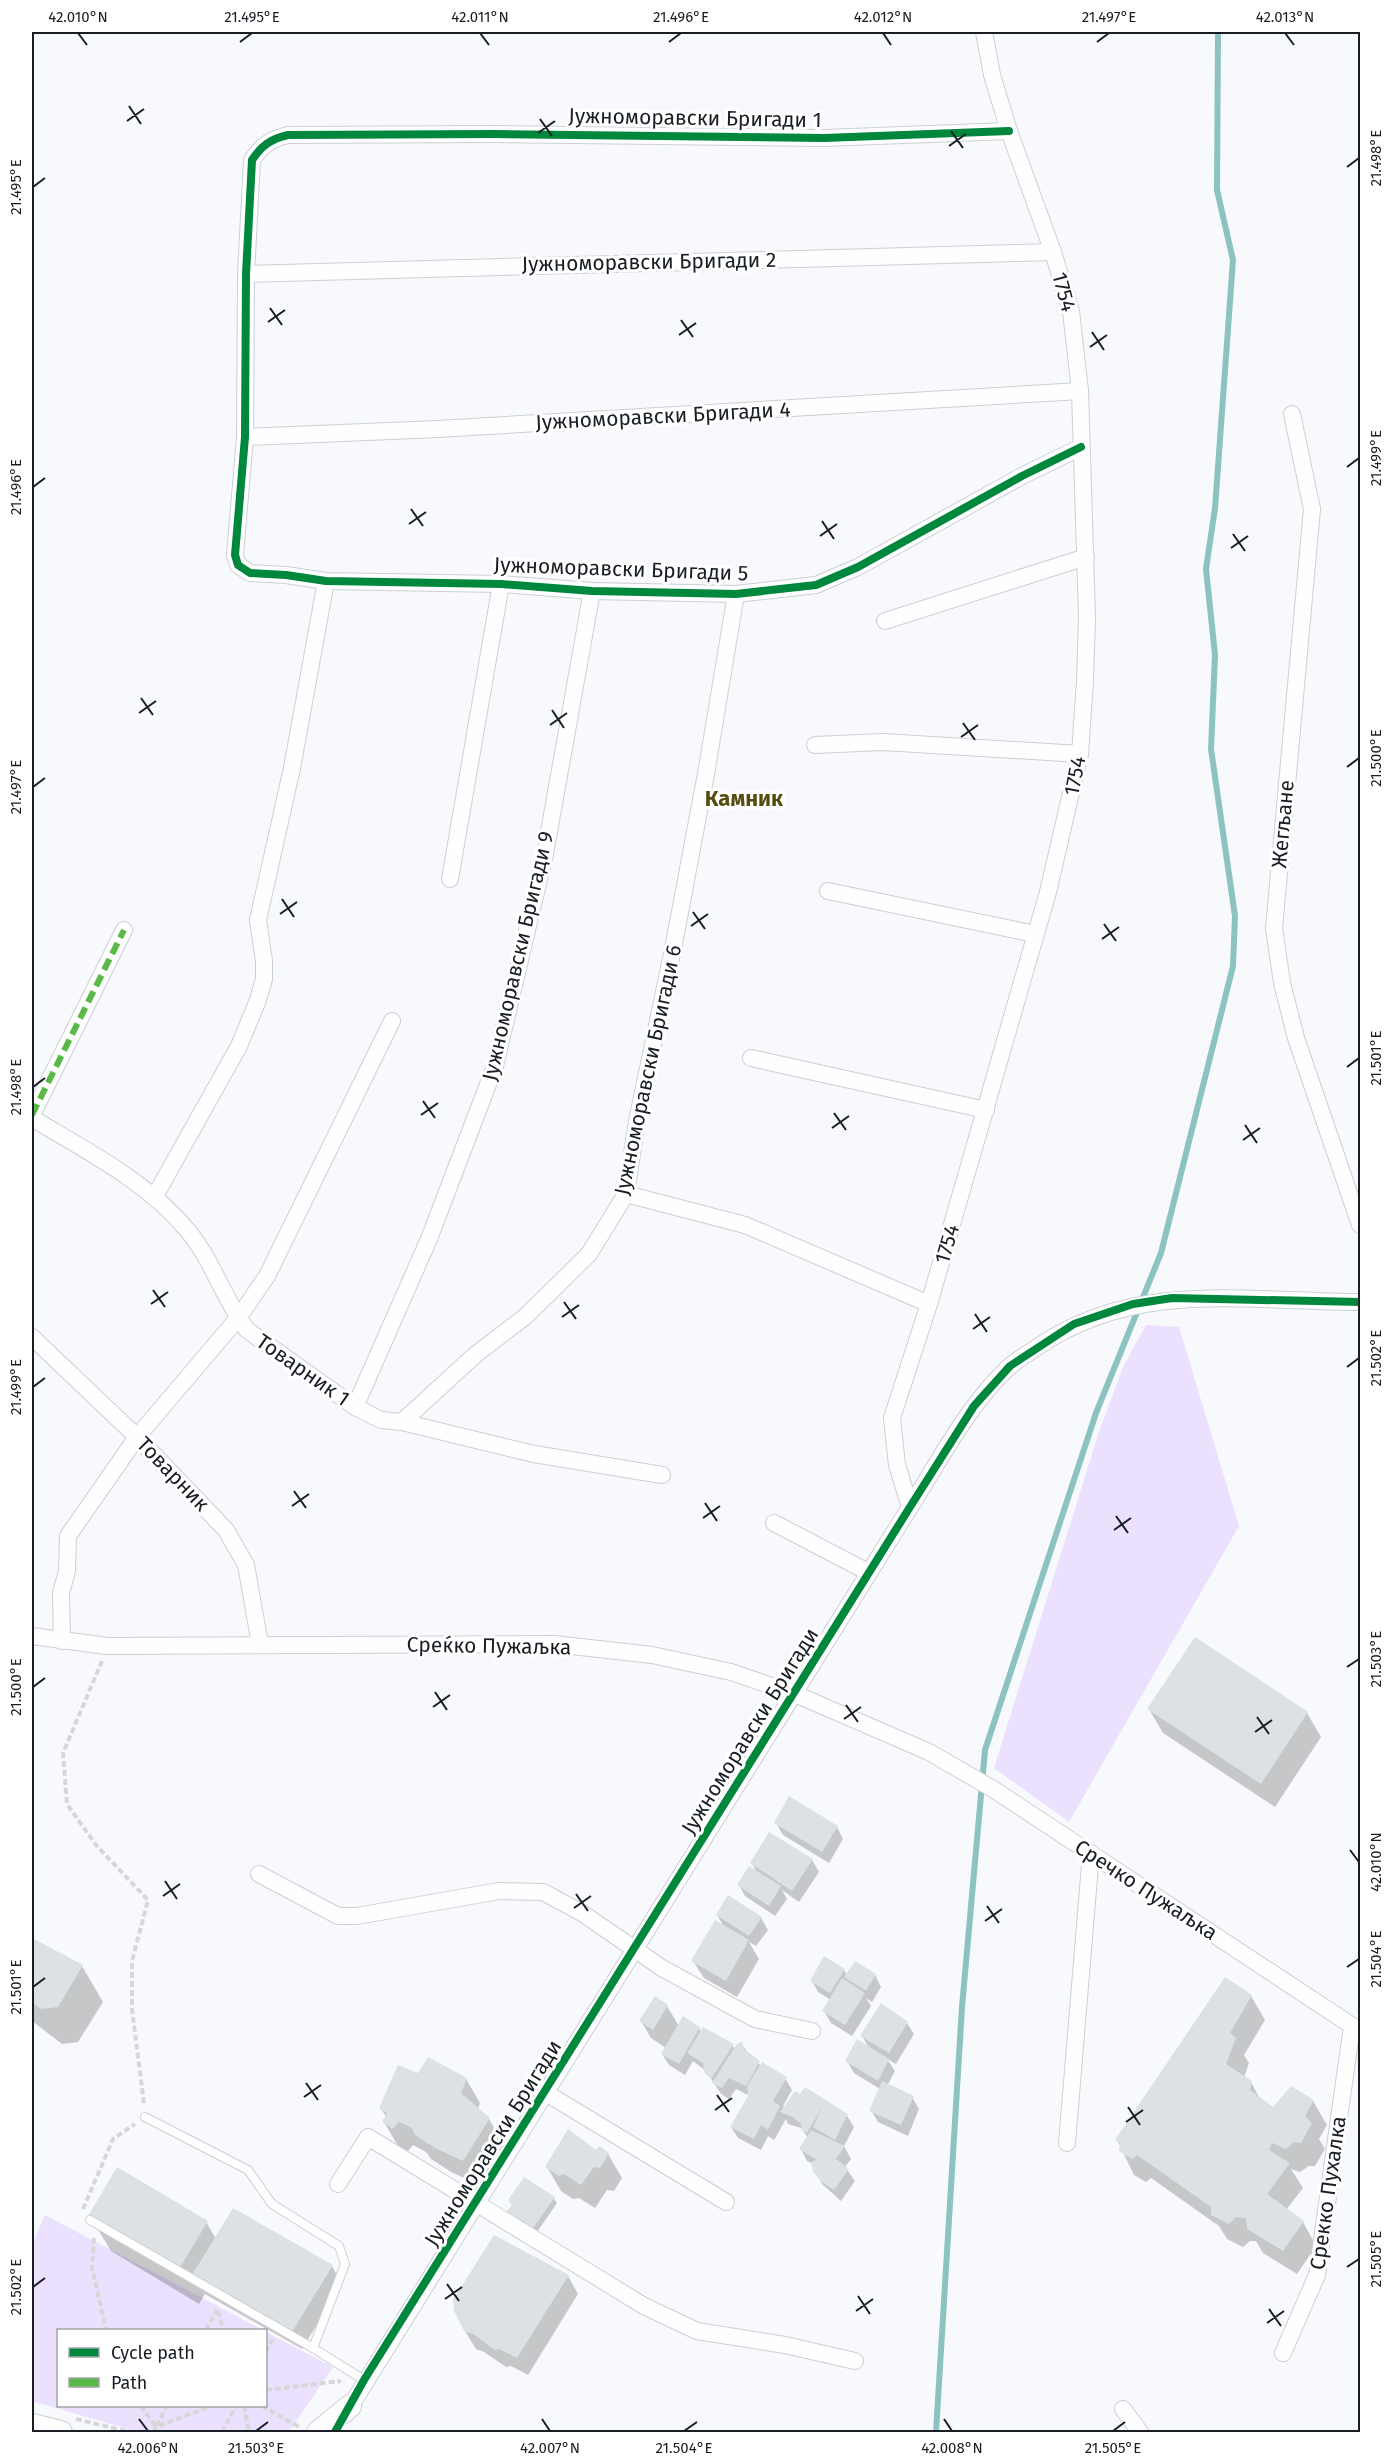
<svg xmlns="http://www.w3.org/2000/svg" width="1392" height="2464" viewBox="0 0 1392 2464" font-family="'Fira Sans',sans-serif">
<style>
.green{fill:#ebe0fd}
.shadow{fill:#0003}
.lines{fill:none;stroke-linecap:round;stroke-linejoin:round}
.stream{stroke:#8cc2c0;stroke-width:6}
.building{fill:#dce1e4}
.service-casing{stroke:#cccfd4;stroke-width:10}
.minor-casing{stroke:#cccfd4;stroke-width:18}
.secondary-casing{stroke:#cccfd4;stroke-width:24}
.path{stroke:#d6d7d8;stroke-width:4;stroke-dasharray:6 3;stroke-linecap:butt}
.service{stroke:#fefeff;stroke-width:8}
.minor{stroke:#fefeff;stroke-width:16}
.secondary{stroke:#fefeff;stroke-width:22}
.quiet{stroke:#58b947;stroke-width:6;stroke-dasharray:12 6;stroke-linecap:butt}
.cycleway-casing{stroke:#fff;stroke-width:11}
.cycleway{stroke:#00873e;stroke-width:8}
.ticks{fill:none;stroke:#181e23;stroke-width:2}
.labels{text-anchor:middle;stroke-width:6;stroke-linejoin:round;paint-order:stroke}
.street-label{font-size:21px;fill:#181e23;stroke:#fff}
.neighbourhood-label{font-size:22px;font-weight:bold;fill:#544f11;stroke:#fff}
.neatline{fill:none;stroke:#181e23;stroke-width:2}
.ticks-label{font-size:15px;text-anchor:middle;fill:#181e23}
</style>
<rect width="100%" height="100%" fill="#f7f9fc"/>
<!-- green -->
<g class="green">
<path d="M1146,1325L1179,1327L1239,1526L1069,1822L994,1768L1099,1432L1123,1367Z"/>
<path d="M45,2215L263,2330H58V2406H266V2332L333,2367L289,2432H138L32,2401V2245Z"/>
</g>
<!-- shadow -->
<g class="shadow">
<path d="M1149,1709L1307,1713L1321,1737L1275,1807L1163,1733Z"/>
<path d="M776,1823L837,1827L843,1839L829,1863L783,1835Z"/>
<path d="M812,1860L819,1872L799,1902L782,1890L787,1899L775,1916L745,1896L739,1885L757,1873L752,1863Z"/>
<path d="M717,1915L761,1918L768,1930L756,1946L749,1942L759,1959L737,1997L704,1978L693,1961L724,1927Z"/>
<path d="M32,1939L82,1966L103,2002L78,2042L62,2044L32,2021Z"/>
<path d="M844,1970L847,1975H875L881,1987L872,2002L866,1998L871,2006L852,2036L831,2023L824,2011L831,2000L818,1992L812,1981Z"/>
<path d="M1251,1996L1265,2020L1244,2055L1249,2063L1244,2078L1251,2082L1261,2101L1273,2109L1313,2101L1327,2125L1319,2139L1325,2149L1315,2166H1309L1300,2172L1291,2169L1303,2188L1286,2210L1303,2222L1316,2246L1297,2274L1263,2253L1256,2241H1250L1243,2247L1227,2239L1219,2226L1151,2178L1146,2182L1134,2175L1117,2140Z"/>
<path d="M667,2006L679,2026L699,2028L701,2032L732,2045L735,2049L741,2043L748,2053L761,2066L785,2078L792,2090L783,2106L785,2107L795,2093L847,2116L854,2127L844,2146L851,2159L845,2167L855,2181L841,2201L822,2184L813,2164L807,2161L801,2149L808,2138L801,2128L788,2124L786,2119L774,2140L768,2136L761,2150L738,2138L731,2127L750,2096L736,2089L729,2099L721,2094L706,2071L693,2061L685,2075L669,2065L662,2054L666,2048L651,2038L641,2021Z"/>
<path d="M907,2023L914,2034L896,2064L887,2059L895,2071L887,2086L912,2097L919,2109L908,2136L878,2122L871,2110L880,2089L854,2073L847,2061L869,2048L862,2036Z"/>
<path d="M419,2075L466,2079L480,2103L478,2109L489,2119L503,2143L477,2184L451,2172L431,2159L426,2152L413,2145L407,2152L398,2146L384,2122L386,2117L382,2110Z"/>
<path d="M597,2152L608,2154L622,2178L614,2191L607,2190L595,2208L579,2198L573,2199L561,2191L547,2167Z"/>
<path d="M554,2198L557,2203L535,2235L511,2217Z"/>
<path d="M90,2216L206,2222L216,2239L332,2266L342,2284L302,2349L205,2294L199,2304L111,2251Z"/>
<path d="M568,2276L578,2294L528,2375L511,2366L506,2367L484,2352L476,2349L465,2331Z"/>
</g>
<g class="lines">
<!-- stream -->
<path class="stream" d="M936,2432L962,2007L985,1750L1096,1413L1161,1253L1233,966L1235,916L1211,749L1215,655L1206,569L1215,508L1233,260L1217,190L1218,32"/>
</g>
<!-- building -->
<g class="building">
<path d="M1195,1637L1308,1712L1261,1784L1147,1709Z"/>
<path d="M789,1796L838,1826L822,1852L774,1823Z"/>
<path d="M769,1832L813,1859L792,1891L750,1863Z"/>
<path d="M749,1866L781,1886L769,1906L737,1885Z"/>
<path d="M728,1895L762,1917L749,1936L716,1915Z"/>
<path d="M715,1920L749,1940L726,1981L691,1961Z"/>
<path d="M32,1938L83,1965L58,2007L41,2009L32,2002Z"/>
<path d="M824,1956L845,1969L830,1993L810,1981Z"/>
<path d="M855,1961L876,1974L866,1991L844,1977Z"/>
<path d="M1225,1977L1252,1995L1230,2033L1236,2038L1226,2064L1252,2081L1250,2090L1273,2107L1291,2086L1314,2100L1305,2116L1312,2123L1301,2143L1294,2142L1286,2149L1272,2143L1269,2150L1290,2163L1267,2194L1304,2221L1283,2251L1247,2229L1246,2218L1236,2217L1229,2224L1211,2215V2207L1137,2155L1132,2159L1119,2151L1120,2144L1115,2140Z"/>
<path d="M842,1978L865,1993L845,2025L822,2011Z"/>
<path d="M655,1996L668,2005L653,2030L639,2021Z"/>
<path d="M881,2003L908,2022L889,2053L860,2036Z"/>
<path d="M683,2016L700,2027L679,2064L661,2054Z"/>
<path d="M703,2027L734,2044L711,2079L704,2072L703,2063L687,2053Z"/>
<path d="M857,2039L889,2059L878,2081L845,2061Z"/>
<path d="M742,2041L744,2049L760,2061L746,2086L729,2078L722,2088L712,2083L736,2045Z"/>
<path d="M428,2057L467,2078L461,2093L490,2118L463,2161L435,2148L415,2135L412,2128L399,2122L393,2129L382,2122L387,2113L380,2110V2106L398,2065L418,2073Z"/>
<path d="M762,2062L787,2077L773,2101L780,2106L768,2130L761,2125L754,2139L730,2127L748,2096L747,2086Z"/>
<path d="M882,2081L914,2096L901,2125L869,2111Z"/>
<path d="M805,2087L848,2114L835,2140L813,2127L823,2106L807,2133L802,2131L801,2124L793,2117L780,2112L795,2091L800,2094Z"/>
<path d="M568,2129L596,2150L600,2146L609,2153L600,2168L594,2167L581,2185L564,2174L559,2176L545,2167Z"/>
<path d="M811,2130L845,2146L836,2159L849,2169L834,2190L823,2183L813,2172L811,2162L817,2160L799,2149Z"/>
<path d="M117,2167L208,2221L179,2269L88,2216Z"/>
<path d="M524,2177L555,2197L531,2231L506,2212L512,2205L508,2200Z"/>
<path d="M233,2208L333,2265L292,2332L192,2275Z"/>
<path d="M494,2235L569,2275L517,2358L499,2349L495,2350L473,2334L464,2331L454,2311L453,2300Z"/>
</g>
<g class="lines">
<!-- service casing -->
<g class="service-casing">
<g id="service">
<path d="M145,2117L248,2170L272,2204L339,2246L345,2264L313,2348L364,2380"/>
<path d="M90,2220L313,2348"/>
</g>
</g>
<!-- minor casing -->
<g class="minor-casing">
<g id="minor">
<path d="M1009,131L824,138L494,134L288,135C271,139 262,145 252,160L246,274L245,437L235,555L238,565L250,573L286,575L326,581L501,584L592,591L736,594L816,585L858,567L1022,476L1081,447"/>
<path d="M246,274L1053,252"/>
<path d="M1292,414L1312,509L1274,928L1282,983L1296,1038L1360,1225"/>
<path d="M245,437L438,429L1080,391"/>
<path d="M885,621L1086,557"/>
<path d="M815,745L883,742L1080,754"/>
<path d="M450,879L501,584"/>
<path d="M828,891L1035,934"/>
<path d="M751,1058L986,1110"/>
<path d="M32,1115L124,930"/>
<path d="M32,1118C86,1151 147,1181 188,1231C213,1261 224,1300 247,1330L355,1407L381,1420L402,1422L534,1454L662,1475"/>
<path d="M626,1194L745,1225L929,1304"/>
<path d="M155,1196L239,1046L258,1000L264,979V961L258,920L292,768L326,581"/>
<path d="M32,1337L137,1437L226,1530L246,1565L260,1644"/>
<path d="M355,1407L429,1239L495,1066L545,854L592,591"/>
<path d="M402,1422L475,1355L526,1316L589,1254L626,1194L637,1121L673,949L706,774L736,594"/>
<path d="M910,1507L897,1465L892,1418L929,1304L1048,892L1080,754L1085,681L1087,617L1080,391L1071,311L1053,252L1009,131L992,75L984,32"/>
<path d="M774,1523L868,1572"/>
<path d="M32,1636L107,1646L554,1644L652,1655L731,1672L795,1694L929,1752L993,1789L1360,2031"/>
<path d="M62,1641L61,1593L67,1571L68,1536L137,1437L238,1318L267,1276L392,1021"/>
<path d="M259,1874L338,1916H357L499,1891L543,1892L582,1913L662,1968L755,2019L812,2031"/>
<path d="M546,2093L726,2202"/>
<path d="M1067,2143L1091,1853"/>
<path d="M338,2184L368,2137L644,2306L697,2331L785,2345L855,2361"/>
<path d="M1283,2353L1317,2275L1352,2026"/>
<path d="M1123,2409L1140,2432"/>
<path d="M345,2415L910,1507C940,1460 968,1405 1009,1367C1018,1359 1029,1353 1039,1346C1138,1279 1248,1302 1360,1302"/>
</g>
</g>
<!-- secondary casing -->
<g class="secondary-casing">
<g id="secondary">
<path d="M32,2425L61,2432"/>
<path d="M318,2432L350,2406"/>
</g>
</g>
<!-- path -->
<g class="path">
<path d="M102,1661L63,1753L67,1804L96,1845L148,1900L132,1961V2009L144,2104"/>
<path d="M83,2209L113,2139L135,2124"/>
<path d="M94,2238L92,2267L106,2330"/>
<path d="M218,2311L223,2330"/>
<path d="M206,2330L217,2310"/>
<path d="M266,2352L273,2339"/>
<path d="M266,2390L341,2381"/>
<path d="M141,2406L156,2427L167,2406"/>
<path d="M244,2406L249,2432"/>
<path d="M262,2406L301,2428"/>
<path d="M76,2419L130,2432"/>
<path d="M154,2432L156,2427L211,2406"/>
<path d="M222,2432L236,2406"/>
</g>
<!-- service -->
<use href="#service" class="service"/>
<!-- minor -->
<use href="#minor" class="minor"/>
<!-- secondary -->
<use href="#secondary" class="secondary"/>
<!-- quiet -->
<path class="quiet" d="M32,1115L124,930"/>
<!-- cycleway casing -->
<g class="cycleway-casing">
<g id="cycleway">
<path d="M1009,131L824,138L494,134L288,135C271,139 262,145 252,160L246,274L245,437L235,555L238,565L250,573L286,575L326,581L501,584L592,591L736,594L816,585L858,567L1022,476L1081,447"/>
<path d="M335,2432L364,2380L910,1507L974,1406L1010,1366L1074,1324L1133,1304L1172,1298L1360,1302"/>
</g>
</g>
<!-- cycleway -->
<use href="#cycleway" class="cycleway"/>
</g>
<!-- ticks -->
<path class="ticks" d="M78,33L87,45M480,33L489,45M883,33L891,45M1285,33L1294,45M240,42L252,33M669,42L681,33M1097,42L1109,33M129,106L141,124M540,119L552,136M127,121L144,109M951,131L963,148M538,133L555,121M949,146L966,134M1347,167L1359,158M33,187L45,178M270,308L282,325M681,320L693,337M268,322L285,310M1092,332L1104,350M679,335L696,323M1090,347L1107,335M1347,467L1359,458M33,487L45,478M411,509L423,526M822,521L834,539M409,524L426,512M1233,534L1245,551M820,536L837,524M1231,548L1248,536M141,698L153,715M552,710L564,728M139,713L156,701M963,723L975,740M550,725L567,713M961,737L978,725M1347,767L1359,758M33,787L45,778M282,899L294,917M693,912L705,929M280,914L297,902M1104,924L1116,941M691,926L708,914M1102,939L1119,927M1347,1067L1359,1058M33,1087L45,1078M423,1101L435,1118M834,1113L846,1130M421,1115L438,1103M1245,1125L1257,1143M832,1128L849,1116M1243,1140L1260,1128M153,1290L165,1307M564,1302L576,1319M151,1304L168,1292M975,1314L987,1332M562,1317L579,1305M973,1329L990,1317M1347,1367L1359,1358M33,1387L45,1378M294,1491L306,1508M705,1503L717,1521M292,1506L309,1494M1116,1516L1128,1533M703,1518L720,1506M1114,1530L1131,1518M1347,1667L1359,1659M33,1687L45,1678M435,1692L447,1710M846,1705L858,1722M433,1707L450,1695M1257,1717L1269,1734M844,1719L861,1707M1255,1732L1272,1720M1350,1850L1359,1862M165,1881L177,1899M576,1894L588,1911M163,1896L180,1884M987,1906L999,1923M574,1908L591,1896M985,1921L1002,1909M1347,1967L1359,1959M33,1987L45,1978M306,2083L318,2100M717,2095L729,2112M304,2097L321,2085M1128,2107L1140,2125M715,2110L732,2098M1126,2122L1143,2110M1347,2267L1359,2259M447,2284L459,2301M33,2287L45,2278M858,2296L870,2314M445,2299L462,2287M1269,2309L1281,2326M856,2311L873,2299M1267,2323L1284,2311M139,2419L148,2431M542,2419L550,2431M944,2419L952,2431M256,2431L268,2422M684,2431L697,2422M1113,2431L1125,2422"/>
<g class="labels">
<!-- street labels -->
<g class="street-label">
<text transform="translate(695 118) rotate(1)" y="7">Јужноморавски Бригади 1</text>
<text transform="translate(649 262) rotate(-1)" y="7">Јужноморавски Бригади 2</text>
<text transform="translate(1064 292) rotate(75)" y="7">1754</text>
<text transform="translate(663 416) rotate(-3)" y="7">Јужноморавски Бригади 4</text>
<text transform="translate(621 569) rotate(2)" y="7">Јужноморавски Бригади 5</text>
<text transform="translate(1075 776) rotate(-79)" y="7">1754</text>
<text transform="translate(1283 824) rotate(-85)" y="7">Жегљане</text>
<text transform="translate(518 956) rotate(-77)" y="7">Јужноморавски Бригади 9</text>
<text transform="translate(648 1070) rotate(-78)" y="7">Јужноморавски Бригади 6</text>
<text transform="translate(947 1244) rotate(-74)" y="7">1754</text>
<text transform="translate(303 1370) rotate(35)" y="7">Товарник 1</text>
<text transform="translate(173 1474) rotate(46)" y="7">Товарник</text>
<text transform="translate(489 1646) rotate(1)" y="7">Среќко Пужаљка</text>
<text transform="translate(750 1731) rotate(-58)" y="7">Јужноморавски Бригади</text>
<text transform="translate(1146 1890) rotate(33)" y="7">Сречко Пужаљка</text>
<text transform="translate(493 2143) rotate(-58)" y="7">Јужноморавски Бригади</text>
<text transform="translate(1328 2193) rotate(-82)" y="7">Срекко Пухалка</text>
</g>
<!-- neighbourhood labels -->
<g class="neighbourhood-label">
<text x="744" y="806">Камник</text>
</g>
</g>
<!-- border -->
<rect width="1392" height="2464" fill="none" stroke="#ffffff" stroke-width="66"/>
<!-- legend -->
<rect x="57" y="2329" width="210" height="78" fill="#ffffff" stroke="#a3a5a7" stroke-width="1.5"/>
<rect x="69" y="2348" width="30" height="9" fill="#00873e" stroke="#a3a5a7" stroke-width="1.5"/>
<text x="111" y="2359" font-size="18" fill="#181e23">Cycle path</text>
<rect x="69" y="2378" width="30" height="9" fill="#58b947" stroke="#a3a5a7" stroke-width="1.5"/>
<text x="111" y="2389" font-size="18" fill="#181e23">Path</text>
<rect x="33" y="33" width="1326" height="2398" class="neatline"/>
<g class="ticks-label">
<text x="78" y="22">42.010°N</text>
<text x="252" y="22">21.495°E</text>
<text x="480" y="22">42.011°N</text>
<text x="681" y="22">21.496°E</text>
<text x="883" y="22">42.012°N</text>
<text x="1109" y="22">21.497°E</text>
<text x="1285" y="22">42.013°N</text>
<text transform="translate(1376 158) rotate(-90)" y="5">21.498°E</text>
<text transform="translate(16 187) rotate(-90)" y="5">21.495°E</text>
<text transform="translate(1376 458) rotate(-90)" y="5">21.499°E</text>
<text transform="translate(16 487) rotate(-90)" y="5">21.496°E</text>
<text transform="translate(1376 758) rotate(-90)" y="5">21.500°E</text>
<text transform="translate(16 787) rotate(-90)" y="5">21.497°E</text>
<text transform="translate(1376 1058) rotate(-90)" y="5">21.501°E</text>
<text transform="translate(16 1087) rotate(-90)" y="5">21.498°E</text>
<text transform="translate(1376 1358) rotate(-90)" y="5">21.502°E</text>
<text transform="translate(16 1387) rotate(-90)" y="5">21.499°E</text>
<text transform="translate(1376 1659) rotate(-90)" y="5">21.503°E</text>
<text transform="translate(16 1687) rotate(-90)" y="5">21.500°E</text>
<text transform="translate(1376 1862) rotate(-90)" y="5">42.010°N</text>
<text transform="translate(1376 1959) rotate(-90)" y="5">21.504°E</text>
<text transform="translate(16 1987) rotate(-90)" y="5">21.501°E</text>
<text transform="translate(1376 2259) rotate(-90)" y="5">21.505°E</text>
<text transform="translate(16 2287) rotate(-90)" y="5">21.502°E</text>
<text x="148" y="2453">42.006°N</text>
<text x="256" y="2453">21.503°E</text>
<text x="550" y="2453">42.007°N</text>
<text x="684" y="2453">21.504°E</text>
<text x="952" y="2453">42.008°N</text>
<text x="1113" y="2453">21.505°E</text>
</g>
</svg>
